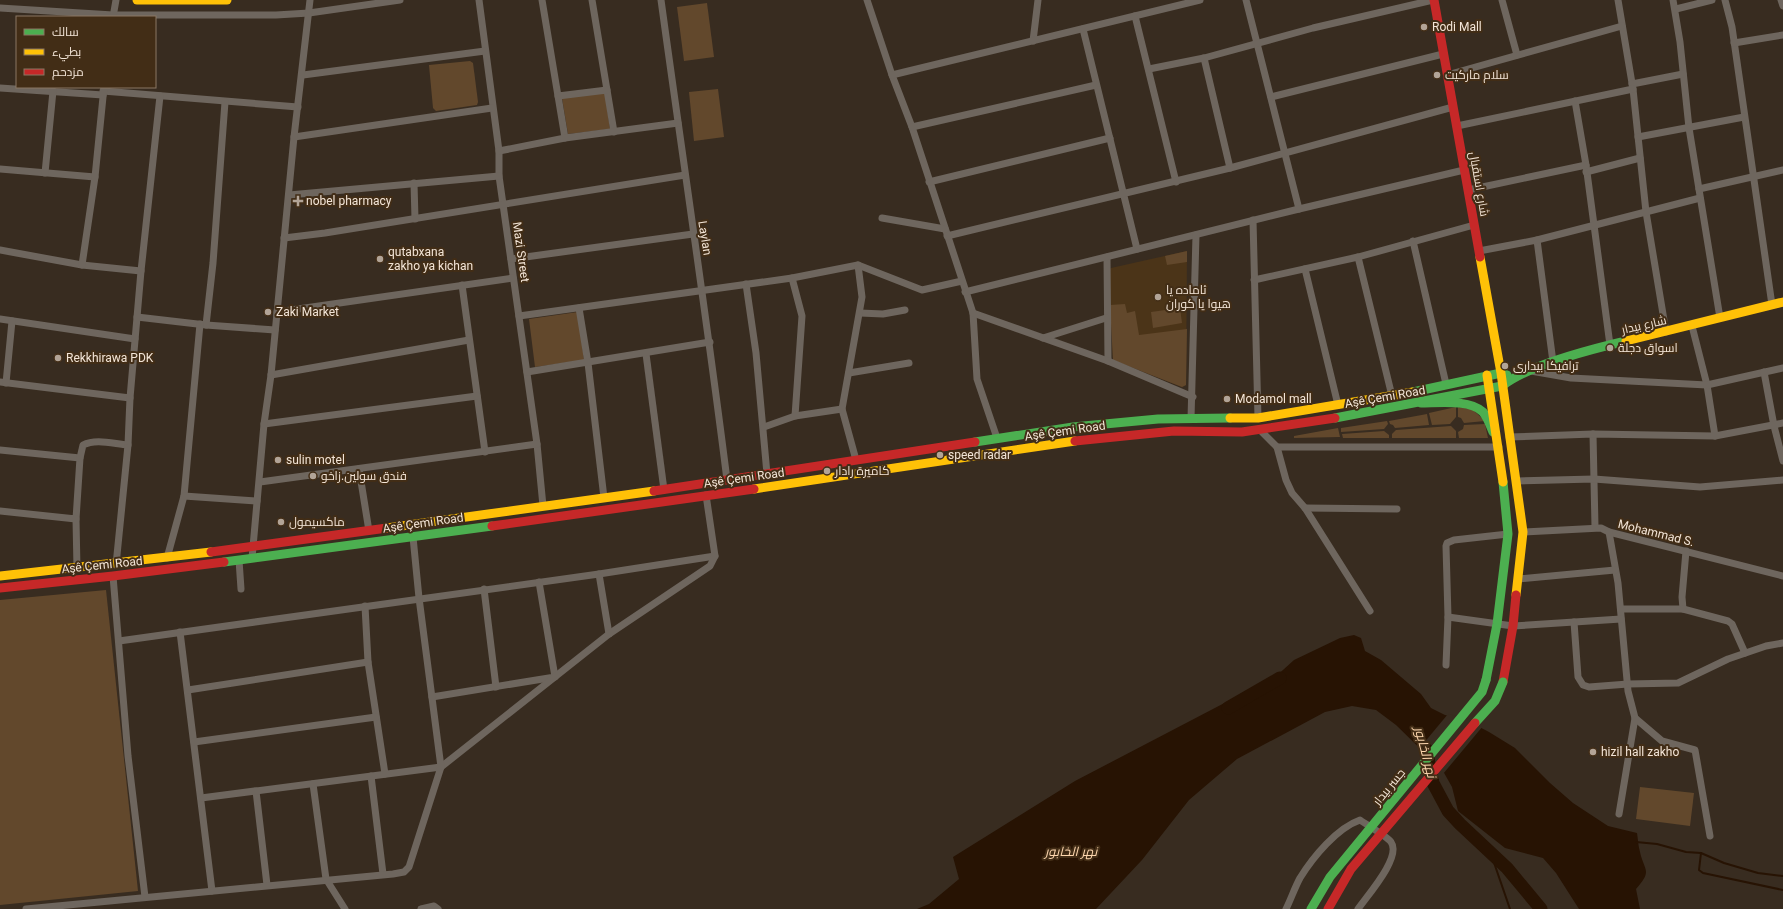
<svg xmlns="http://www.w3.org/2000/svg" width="1783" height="909" viewBox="0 0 1783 909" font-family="Roboto,Cairo,sans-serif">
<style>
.built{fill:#4b3418}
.green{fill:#62482c}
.water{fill:#271303}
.pier{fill:#382c20}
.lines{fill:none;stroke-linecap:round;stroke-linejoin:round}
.stream{stroke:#271303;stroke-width:2}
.river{stroke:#271303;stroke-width:13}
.street{stroke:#6e665e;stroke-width:7}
.fast{stroke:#4caf50;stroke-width:9}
.slow{stroke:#ffc107;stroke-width:9}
.jam{stroke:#c62828;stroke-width:9}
.fast-bridge{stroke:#4caf50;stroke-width:9}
.jam-bridge{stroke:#c62828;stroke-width:9}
.poi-dot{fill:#b2a497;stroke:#422d16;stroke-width:1.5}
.labels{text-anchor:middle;stroke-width:4;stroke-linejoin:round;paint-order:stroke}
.poi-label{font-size:12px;fill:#f3e5d7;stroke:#422d16;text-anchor:start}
.street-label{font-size:12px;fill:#f3e5d7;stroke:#422d16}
.water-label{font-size:13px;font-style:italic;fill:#fdd6ae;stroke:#422d16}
</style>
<rect width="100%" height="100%" fill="#382c20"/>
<!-- built -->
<path class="built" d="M1187,251L1186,385L1182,387L1113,360L1109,271L1111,268Z"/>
<!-- green -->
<g class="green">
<path d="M707,3L714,57L684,61L677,7Z"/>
<path d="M470,61L473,63L478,102L477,105L436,111L433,108L429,65Z"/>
<path d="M718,89L724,137L694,141L689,92Z"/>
<path d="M605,93L610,129L568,134L562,98Z"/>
<path d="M1187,251V262L1167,265L1165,256Z"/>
<path d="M1125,304L1127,313L1135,311L1139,335L1187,329L1186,385L1182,387L1113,360L1110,305Z"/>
<path d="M1180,308L1182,323L1153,328L1151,312Z"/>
<path d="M578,312L584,360L535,367L529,319Z"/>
<path d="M1456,407V417L1450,424L1432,425L1429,413Z"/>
<path d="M1458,407L1472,409L1485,421L1464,423L1461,418L1458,417Z"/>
<path d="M1427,414L1429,425L1395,428L1393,425L1390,424L1389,421Z"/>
<path d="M1387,421L1388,424L1384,429L1341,432V428Z"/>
<path d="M1485,424L1488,438H1459L1458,432L1463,429L1464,425Z"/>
<path d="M1451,426L1456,431V438H1392V434L1396,430Z"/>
<path d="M1338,428L1340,437L1294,438V436Z"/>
<path d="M1384,431L1389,435V438H1343L1342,434Z"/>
<path d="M106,590L138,891L0,905V600Z"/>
<path d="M1640,787L1694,793L1690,826L1636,819Z"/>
</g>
<!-- water -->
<path class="water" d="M1354,635L1361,638L1365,651L1381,660L1421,694L1431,708L1445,715L1466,720L1489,732L1515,748L1550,783L1573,803L1608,826L1637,833C1638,839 1638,845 1640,852C1644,871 1653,870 1636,889L1640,909H1579L1556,873L1543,858L1505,848L1458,811L1452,787L1443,771L1396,725L1376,710L1352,706L1325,712L1237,759L1189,800L1142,860L1096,909H917L929,904L959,879L953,857L1075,781L1234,698L1250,700L1294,660L1340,638Z"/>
<!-- pier -->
<path class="pier" d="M1448,714L1467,718L1483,726L1443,774L1418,750Z"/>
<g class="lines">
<!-- stream -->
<g class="stream">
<path d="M1636,842L1657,844L1686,852L1701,853L1724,863L1758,873L1783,876"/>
<path d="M1490,851L1510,909"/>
<path d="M1701,853L1699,870L1703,873L1783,890"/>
</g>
<!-- river -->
<g class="river">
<path d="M1228,708L1280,678"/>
<path d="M1426,749L1433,783L1448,811L1460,824L1507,868L1541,909"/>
</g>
<!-- street -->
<g class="street">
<path d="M479,0L499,151V176L537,444L543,506"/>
<path d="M542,0L565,138"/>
<path d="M592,0L614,132"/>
<path d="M661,0C683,160 707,320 727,480"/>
<path d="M867,0L892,75L912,127L973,313L977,379L997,438"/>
<path d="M1246,0L1299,209"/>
<path d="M1502,0L1517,55"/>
<path d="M1618,0L1633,89L1646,212L1666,332"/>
<path d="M1673,0L1680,42L1689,128L1720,318"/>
<path d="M1725,0L1732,27L1772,305"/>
<path d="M1781,0L1783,6"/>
<path d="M0,8L113,15H276L309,13L400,0"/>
<path d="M1676,9L1712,0"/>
<path d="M1135,16L1176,182"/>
<path d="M113,17L116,0"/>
<path d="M1083,29L1137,249"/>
<path d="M1033,41L1038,0"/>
<path d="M1734,43L1783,35"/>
<path d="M1204,58L1230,168"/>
<path d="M1149,69L1204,58L1313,28L1433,0"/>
<path d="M303,75L485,51"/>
<path d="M892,75L1200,0"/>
<path d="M1447,75L1622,26"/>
<path d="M1632,84L1683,74"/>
<path d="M0,88L103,95"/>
<path d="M103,91L298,107"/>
<path d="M558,96L607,90"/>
<path d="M1271,97L1443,54"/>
<path d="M1575,101L1586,165L1610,345"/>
<path d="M1457,126L1633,89"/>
<path d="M912,127L1096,85"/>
<path d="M294,137L492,108"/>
<path d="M1638,137L1744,117"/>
<path d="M499,151L565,138L678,123"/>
<path d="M0,169L95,177"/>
<path d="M1586,172L1640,158"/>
<path d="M45,173L53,91"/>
<path d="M929,182L1110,138"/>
<path d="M414,183L415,219"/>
<path d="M1699,189L1783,170"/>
<path d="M1468,190L1586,165"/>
<path d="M289,195L499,176"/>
<path d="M882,218L945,229"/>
<path d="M1253,220L1258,418"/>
<path d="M947,236L1230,168L1453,107"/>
<path d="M284,238L325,233L685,175"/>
<path d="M1537,240L1553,362"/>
<path d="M1413,241L1446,384"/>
<path d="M0,250L82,265L141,271"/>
<path d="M1479,251L1537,240L1700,198"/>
<path d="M1107,257L1108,361"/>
<path d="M1358,257L1392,396"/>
<path d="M511,259L693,234"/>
<path d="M82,265L95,177L104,87"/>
<path d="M1305,269L1338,405"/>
<path d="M792,278L802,316L795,416"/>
<path d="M1254,280L1358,257L1474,225"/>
<path d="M746,284L756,353L767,474"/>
<path d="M462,285L485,452"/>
<path d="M965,292L1299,209L1464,170"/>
<path d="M579,308L588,363L604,498"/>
<path d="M860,313L883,314L905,310"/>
<path d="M973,313L1108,361L1193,397"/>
<path d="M277,316V312L513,278"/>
<path d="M519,316L792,278L858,265L922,290L962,281"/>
<path d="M137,317L206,325L275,330"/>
<path d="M0,319L135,339"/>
<path d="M206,325L213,263L225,102"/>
<path d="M1692,326L1707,385L1715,436"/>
<path d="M1043,338L1106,318"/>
<path d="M646,354L664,490"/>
<path d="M1531,371L1571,378L1707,385L1783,368"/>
<path d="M527,372L710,342"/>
<path d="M1764,372L1774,426L1783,461"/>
<path d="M849,373L909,363"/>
<path d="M271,375L469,340"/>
<path d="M0,382L130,398"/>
<path d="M6,383L12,321"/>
<path d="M1191,419L1196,235"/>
<path d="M264,424L477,396"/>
<path d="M764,427L795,416L842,409"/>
<path d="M1260,430L1277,447L1286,480L1292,493L1305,508L1370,611"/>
<path d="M1593,434L1595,527"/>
<path d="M1509,437L1593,434L1715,436L1783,423"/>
<path d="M1277,447H1499"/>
<path d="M0,450L80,458L76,519L0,511"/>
<path d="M80,458L83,445C96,438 114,444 128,445"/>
<path d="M856,460L842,409L862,297L858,265"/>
<path d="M359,469L369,531"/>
<path d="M1516,481L1594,479L1700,487L1783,480"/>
<path d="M260,482L537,444"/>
<path d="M184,496L200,324"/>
<path d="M1305,508L1397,509"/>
<path d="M76,519L77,569"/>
<path d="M1523,532L1601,528L1609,532L1783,576"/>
<path d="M1609,532L1618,583L1628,691L1635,718L1662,741L1695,750L1710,836"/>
<path d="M167,558L184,496L257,501"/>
<path d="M252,558L264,424L271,375L294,137L310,0"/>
<path d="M239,560L241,589"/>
<path d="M116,565L128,445L130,398L141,271L160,96"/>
<path d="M599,574L609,634"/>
<path d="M113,576L128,756L145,897"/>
<path d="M1518,579L1615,570"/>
<path d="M484,589L496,687"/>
<path d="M365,606L368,662L385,774"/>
<path d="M1621,609H1683L1682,597L1686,551"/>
<path d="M1683,609L1728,621L1732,624L1745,653"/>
<path d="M1448,617L1513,626L1621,619"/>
<path d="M1574,622L1578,677L1583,685L1589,687L1628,684L1678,683L1728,659L1766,646L1783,643"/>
<path d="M180,632L212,891"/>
<path d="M119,641L599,574L715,556"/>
<path d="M1446,665L1448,617L1446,546L1447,543L1454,540L1508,534"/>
<path d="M188,690L368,662"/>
<path d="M432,697L555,677L539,582"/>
<path d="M194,742L376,717"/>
<path d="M371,776L383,874"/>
<path d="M313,784L326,879L345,909"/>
<path d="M256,791L267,885"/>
<path d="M201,798L441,767L609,634L710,566L715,556L706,495"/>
<path d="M1619,814L1635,718"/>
<path d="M26,909L393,874L404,872L409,867L441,767L419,598L413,537"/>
<path d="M421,909L434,906L438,909"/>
<path d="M1286,909C1291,899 1295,887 1300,878C1313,857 1337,828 1360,820C1367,825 1388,837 1391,842C1402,857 1367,896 1358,909"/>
</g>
<!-- fast -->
<g class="fast">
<path d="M1413,392L1501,373L1507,375"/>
<path d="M1421,403C1438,403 1470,399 1483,412C1488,418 1490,425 1493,432"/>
<path d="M1335,418L1502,386C1528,365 1592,349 1626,341"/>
<path d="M975,442L1073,427L1158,419L1230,418"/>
<path d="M224,562L492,526"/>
<path d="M1486,680L1497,624L1508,534L1503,482"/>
</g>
<!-- slow -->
<g class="slow">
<path d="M137,0H227"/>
<path d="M1480,257L1501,373L1523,532L1516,595"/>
<path d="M1626,341L1783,302"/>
<path d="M1487,375L1503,482"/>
<path d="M1230,418H1258L1413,392"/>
<path d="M754,489L1075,441"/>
<path d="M387,528L654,491"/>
<path d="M0,576L211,552"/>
</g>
<!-- jam -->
<g class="jam">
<path d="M1434,0L1480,257"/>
<path d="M1075,441L1174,431L1242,432L1335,418"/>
<path d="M654,491L975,442"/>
<path d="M492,526L754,489"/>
<path d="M211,552L387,528"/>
<path d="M0,588L113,576L224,562"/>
<path d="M1503,682L1513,626L1516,595"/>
</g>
<!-- fast-bridge -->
<g class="fast-bridge">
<path d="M1475,723L1495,701L1503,682"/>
<path d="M1311,909L1330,877L1482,692L1486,680"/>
</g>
<!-- jam-bridge -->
<path class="jam-bridge" d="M1328,909L1351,869L1475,723"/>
</g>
<!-- markers -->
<g class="poi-dot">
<circle cx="1424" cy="27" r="4"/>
<circle cx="1437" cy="75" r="4"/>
<path d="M296 195h4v4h4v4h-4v4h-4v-4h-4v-4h4z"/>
<circle cx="380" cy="259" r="4"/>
<circle cx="1158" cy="297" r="4"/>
<circle cx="268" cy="312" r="4"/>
<circle cx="1610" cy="348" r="4"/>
<circle cx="58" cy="358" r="4"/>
<circle cx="1505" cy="366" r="4"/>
<circle cx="1227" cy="399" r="4"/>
<circle cx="940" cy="455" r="4"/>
<circle cx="278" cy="460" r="4"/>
<circle cx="827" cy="471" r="4"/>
<circle cx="313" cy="476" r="4"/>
<circle cx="281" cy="522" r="4"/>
<circle cx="1593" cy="752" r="4"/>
</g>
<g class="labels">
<!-- poi labels -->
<g class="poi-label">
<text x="1432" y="31">Rodi Mall</text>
<text x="1445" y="79">سلام ماركيت</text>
<text x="306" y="205">nobel pharmacy</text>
<text x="388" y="256">qutabxana<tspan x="388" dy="14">zakho ya kichan</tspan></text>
<text x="1166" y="294">ئاماده یا<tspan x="1166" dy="14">هیوا یا کوران</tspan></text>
<text x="276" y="316">Zaki Market</text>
<text x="1618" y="352">اسواق دجلة</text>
<text x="66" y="362">Rekkhirawa PDK</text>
<text x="1513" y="370">ترافيكا بيدارى</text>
<text x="1235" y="403">Modamol mall</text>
<text x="948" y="459">speed radar</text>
<text x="286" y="464">sulin motel</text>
<text x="835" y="475">كاميرة رادار</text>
<text x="321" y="480">فندق سولين.زاخو</text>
<text x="289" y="526">ماكسيمول</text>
<text x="1601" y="756">hizil hall zakho</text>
</g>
<!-- street labels -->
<g class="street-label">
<text transform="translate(1479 184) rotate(80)" y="4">شارع استقبال</text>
<text transform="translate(705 238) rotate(81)" y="4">Laylan</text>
<text transform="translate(521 252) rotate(82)" y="4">Mazi Street</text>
<text transform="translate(1644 325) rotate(-13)" y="4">شارع بيدار</text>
<text transform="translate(1385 397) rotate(-10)" y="4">Aşê Çemi Road</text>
<text transform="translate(1065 431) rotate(-8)" y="4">Aşê Çemi Road</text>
<text transform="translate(744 478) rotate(-8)" y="4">Aşê Çemi Road</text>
<text transform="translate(423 523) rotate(-8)" y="4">Aşê Çemi Road</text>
<text transform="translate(1656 533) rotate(14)" y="4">Mohammad S.</text>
<text transform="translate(102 565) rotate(-6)" y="4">Aşê Çemi Road</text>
<text transform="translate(1389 787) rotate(-51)" y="4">جسر بيدار</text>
</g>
<!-- water labels -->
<g class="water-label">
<text transform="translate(1426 752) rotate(75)" y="5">نهر الخابور</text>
<text x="1071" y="856">نهر الخابور</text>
</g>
</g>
<!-- legend -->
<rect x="16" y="16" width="140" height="72" fill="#422d16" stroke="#897763"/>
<rect x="24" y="29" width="20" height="6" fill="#4caf50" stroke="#897763"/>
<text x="52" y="36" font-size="12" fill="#f3e5d7">سالك</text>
<rect x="24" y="49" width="20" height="6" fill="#ffc107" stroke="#897763"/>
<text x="52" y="56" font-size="12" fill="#f3e5d7">بطيء</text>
<rect x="24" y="69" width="20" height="6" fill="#c62828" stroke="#897763"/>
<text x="52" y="76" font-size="12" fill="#f3e5d7">مزدحم</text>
</svg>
